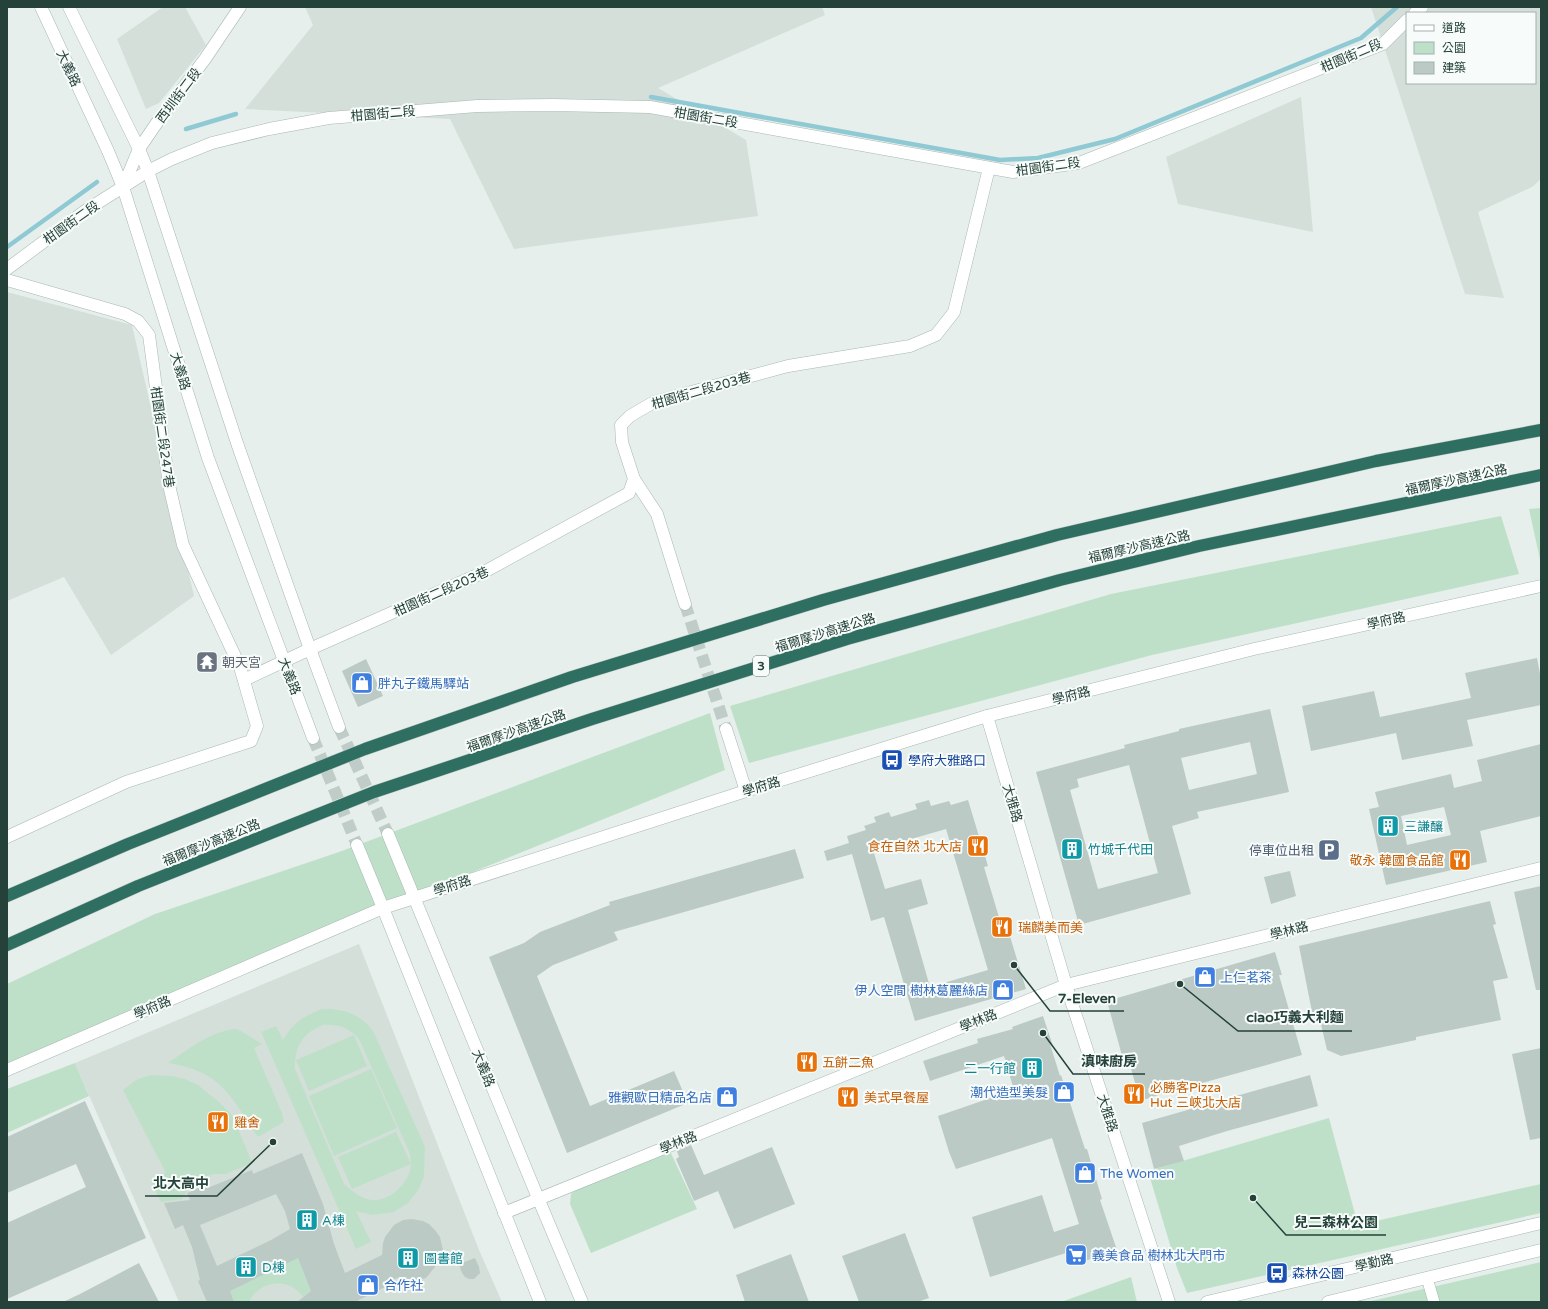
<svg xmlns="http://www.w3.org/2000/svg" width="1548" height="1309" viewBox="0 0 1548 1309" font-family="'Varela Round','Noto Sans TC',sans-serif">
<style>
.built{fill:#d4dfda;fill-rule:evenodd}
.green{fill:#bfe0c8;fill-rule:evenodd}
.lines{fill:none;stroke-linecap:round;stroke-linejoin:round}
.stream{stroke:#8ec9d4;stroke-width:4.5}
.building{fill:#bbcac4;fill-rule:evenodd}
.minor-tunnel{stroke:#bfccc8;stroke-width:12;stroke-dasharray:12 6;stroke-linecap:butt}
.tertiary-tunnel{stroke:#bfccc8;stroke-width:12;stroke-dasharray:12 6;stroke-linecap:butt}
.pedestrian-casing{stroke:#a8b8b2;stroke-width:12}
.minor-casing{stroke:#a8b8b2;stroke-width:13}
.tertiary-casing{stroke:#a8b8b2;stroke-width:13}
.motorway-casing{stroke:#c2cac8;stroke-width:13}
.pedestrian{stroke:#fff;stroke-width:11}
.minor{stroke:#fff;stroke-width:12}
.tertiary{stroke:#fff;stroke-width:12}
.motorway{stroke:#2f6f62;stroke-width:12}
.labels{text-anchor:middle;stroke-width:4;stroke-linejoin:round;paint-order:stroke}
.shield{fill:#f7fbf9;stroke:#637a73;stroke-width:1}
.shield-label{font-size:12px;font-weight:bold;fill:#24423a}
.street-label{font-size:13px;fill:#24423a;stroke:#f7fbf9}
.worship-label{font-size:13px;fill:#5b616d;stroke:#f7fbf9;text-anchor:start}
.shop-label{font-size:13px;fill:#366cbe;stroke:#f7fbf9;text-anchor:start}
.transit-label{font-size:13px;fill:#164399;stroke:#f7fbf9;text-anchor:start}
.culture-label{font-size:13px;fill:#0d838f;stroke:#f7fbf9;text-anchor:start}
.food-label{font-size:13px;fill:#c56008;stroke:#f7fbf9;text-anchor:start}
.service-label{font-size:13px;fill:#4e5e75;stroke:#f7fbf9;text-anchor:end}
.leader{fill:none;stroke:#24423a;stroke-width:1.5}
.callout-dot{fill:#24423a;stroke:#f7fbf9;stroke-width:1.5}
.callout-label{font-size:14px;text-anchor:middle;font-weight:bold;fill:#24423a;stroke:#f7fbf9;stroke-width:4;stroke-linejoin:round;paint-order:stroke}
</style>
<rect width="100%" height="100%" fill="#e6efeb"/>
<!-- built -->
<g class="built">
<path d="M163,7H185L206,45L159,103L146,109L117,39Z"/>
<path d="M305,7H822L825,15L658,88L746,140L758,216L514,249L450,119L245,109L313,25Z"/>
<path d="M1371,7H1541V179L1532,187L1478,212L1504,298L1465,294ZM1407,13H1535V83H1407Z"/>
<path d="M1301,97L1313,232L1178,204L1166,157Z"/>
<path d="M7,292L132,325L194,596L111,655L64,577L7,601Z"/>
<path d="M359,944L479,1250L502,1302H179L75,1063Z"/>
</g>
<!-- green -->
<g class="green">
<path d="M1541,508V564L1529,509Z"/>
<path d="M1501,516L1519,574L1152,655L749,763L730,706L1111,594Z"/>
<path d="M710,713L725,770L399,902L7,1070V984L155,914L339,852Z"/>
<path d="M322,1009C343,1008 362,1014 374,1033L425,1147L424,1176L419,1189L408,1203L394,1212L372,1215L356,1211L371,1242L356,1249L261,1032L276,1026L283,1040C292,1023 304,1016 322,1009ZM323,1025C338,1024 349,1028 359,1039L410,1154C410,1157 411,1160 411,1163C411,1182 390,1202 371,1200C361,1198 352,1191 344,1184L295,1069C295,1045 302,1034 323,1025Z"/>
<path d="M236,1029L241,1031L262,1044L254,1048L282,1113L284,1122L258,1137C242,1115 230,1087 204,1074C193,1068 180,1065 168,1063C189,1049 210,1031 236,1029Z"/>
<path d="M354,1035L367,1066L309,1091L296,1060Z"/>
<path d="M75,1063L89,1096L7,1133V1089Z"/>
<path d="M371,1069L397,1128L334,1156L309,1096Z"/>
<path d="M150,1075L172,1076L185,1079L198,1085L220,1103L231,1114L235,1121L252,1163L226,1174H213L198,1179L189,1188L182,1199L161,1202L151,1181L166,1173L123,1090L136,1080Z"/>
<path d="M1329,1118L1358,1225L1541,1184V1213L1187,1293L1177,1268L1148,1171Z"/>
<path d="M396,1132L411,1164L352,1189L338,1157Z"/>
<path d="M669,1149L697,1209L591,1253L570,1204L571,1194L579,1187Z"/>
<path d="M292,1240L311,1291L303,1297C289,1277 260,1280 249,1302H234L230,1291L268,1272Z"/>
<path d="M1541,1262V1302H1367Z"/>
<path d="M1131,1277L1137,1302H1061Z"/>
</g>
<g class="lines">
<!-- stream -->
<g class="stream">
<path d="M651,97L1000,160L1038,158L1115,139L1361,38L1397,7"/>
<path d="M186,129L236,114"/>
<path d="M7,247L97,182"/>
</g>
</g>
<!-- building -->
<g class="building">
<path d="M213,652L216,669L200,672L197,655Z"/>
<path d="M1537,658L1541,679V705L1467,720L1473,746L1402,760L1396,733L1311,751L1302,706L1374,691L1380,717L1471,698L1465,673Z"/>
<path d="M366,659L383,696L358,707L342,671Z"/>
<path d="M1270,709L1289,792L1197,812L1199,818L1172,826L1191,894L1079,925L1036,772L1125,748L1124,745L1179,731V729ZM1250,742L1257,774L1189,790L1181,758ZM1129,765L1158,873L1098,889L1070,790L1079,787L1077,779Z"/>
<path d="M1541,744V816L1480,831L1487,862L1386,885L1369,809L1379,807L1375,792L1451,774L1454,788L1482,781L1477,760ZM1444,807L1451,835L1407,845L1401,816Z"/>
<path d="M929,800L931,806L949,801L951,805L968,800L988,866L984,867L1004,934L1009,933L1026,989L915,1021L884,917L871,921L852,854L827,861L824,851L849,843L847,836L866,830L864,826L876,822L874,817L889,812L891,817L917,809L915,804ZM946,829L988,970L930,987L908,910L928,904L921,879L885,889L873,850Z"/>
<path d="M795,849L804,878L614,932L618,940L553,965L537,976L590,1106L674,1071L688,1103L567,1153L489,957L524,943L540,932L610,905L609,902Z"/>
<path d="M1290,871L1296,896L1271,904L1264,877Z"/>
<path d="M1541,886V990H1536L1514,892Z"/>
<path d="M1490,901L1496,924L1493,925L1508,978L1493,981L1501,1020L1416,1037V1040L1341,1056L1327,1050L1320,1020L1314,1022L1299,946Z"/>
<path d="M1275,952L1282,975H1279L1302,1055L1195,1085V1083L1140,1101L1129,1061L1124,1063L1107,1001Z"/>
<path d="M1043,1016L1052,1043L1050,1044L1060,1076L1061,1075L1085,1149H1087L1102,1199L1100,1200L1117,1250L1070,1266L1066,1253L990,1277L972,1217L1042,1195L1054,1232L1079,1224L1052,1138L956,1169L949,1152L938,1116L1014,1090L1004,1056L930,1081L923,1061L978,1043L977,1039L1013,1029L1012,1027Z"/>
<path d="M1541,1048V1138L1530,1140L1512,1054Z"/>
<path d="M1310,1075L1318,1106L1227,1131L1179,1146L1184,1161L1154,1169L1142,1123Z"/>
<path d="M85,1101L146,1238L7,1299V1223L86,1187L76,1164L7,1193V1137Z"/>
<path d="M691,1145L704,1175L772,1147L795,1204L734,1229L718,1191L694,1201L676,1159L679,1157L677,1151Z"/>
<path d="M302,1153L323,1204L334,1244L345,1273L382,1255L383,1243L385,1237L394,1225L403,1220L412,1219L423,1221L429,1224L435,1230L440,1237L443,1250L439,1262L426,1278L418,1280H408L400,1277L383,1284L385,1287L355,1302H297L311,1291L298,1258L230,1291L234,1302H207L198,1281L200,1280L192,1247L183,1225L175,1229L164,1203L190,1200L187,1193L204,1186L205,1187L210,1185V1187L252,1170L253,1174ZM276,1194L285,1211L290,1229L271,1240L217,1266L200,1225Z"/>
<path d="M905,1233L929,1298L917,1302H859L842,1256Z"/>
<path d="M791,1254L809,1302H745L736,1275Z"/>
<path d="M475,1258L479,1267L480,1273L474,1279H469L465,1277L462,1273L459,1264Z"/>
<path d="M139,1263L159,1302H63L80,1294Z"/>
</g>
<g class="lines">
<!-- minor-tunnel -->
<path class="minor-tunnel" d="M685,604L726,729"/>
<!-- tertiary-tunnel -->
<g class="tertiary-tunnel">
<path d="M339,727L388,834"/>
<path d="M313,738L357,845"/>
</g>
<!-- pedestrian casing -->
<g class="pedestrian-casing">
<path id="pedestrian" d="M1427,1278L1434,1302"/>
</g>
<!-- minor casing -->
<g class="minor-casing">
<g id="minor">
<path d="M123,187L139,149L156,124L205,59L240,7"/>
<path d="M7,280L125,314L138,321L149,335L169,485L183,545L240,667L257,726L251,741L126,782L7,837"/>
<path d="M634,479L657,514L685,604"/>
<path d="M244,680L310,649L484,572L629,493L634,479L622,442L621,425L630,416L654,402L788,366L910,346L936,335L954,312L989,168"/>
<path d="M987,716L1066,985L1169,1302"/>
<path d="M726,729L746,791"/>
<path d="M504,1213L1066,985L1541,868"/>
</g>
</g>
<!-- tertiary casing -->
<g class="tertiary-casing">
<g id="tertiary">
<path d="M41,7L108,151L123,187L208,458L313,738"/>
<path d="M69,7L139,149L148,171L238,446L310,649L339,727"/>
<path d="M1415,13L1422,7"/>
<path d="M7,269L85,211L148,171L172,159L212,143L269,129L329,118L477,106L553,105L650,107L1013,172L1079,163L1383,44L1407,20"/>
<path d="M388,834L538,1198L582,1302"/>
<path d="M357,845L383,908L540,1302"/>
<path d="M7,1070L383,908L746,791L987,716L1254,649L1541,586"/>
<path d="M1207,1302L1541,1223"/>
<path d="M1328,1302L1541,1250"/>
</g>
</g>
<!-- motorway casing -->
<g class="motorway-casing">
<g id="motorway">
<path d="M7,896L128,844L365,749L572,677L823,600L1057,535L1376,461L1541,430"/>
<path d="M7,945L138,886L374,792L592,719L847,639L1060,580L1199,546L1541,475"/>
</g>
</g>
<!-- pedestrian -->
<use href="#pedestrian" class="pedestrian"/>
<!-- minor -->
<use href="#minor" class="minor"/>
<!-- tertiary -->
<use href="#tertiary" class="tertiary"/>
<!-- motorway -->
<use href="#motorway" class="motorway"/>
</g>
<!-- icons -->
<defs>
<g id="temple-square" transform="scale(1.15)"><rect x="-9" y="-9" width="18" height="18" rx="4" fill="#6b7280" stroke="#f7fbf9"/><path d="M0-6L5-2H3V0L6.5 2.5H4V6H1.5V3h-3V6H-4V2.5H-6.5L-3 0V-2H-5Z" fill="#fff"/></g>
<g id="shop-square" transform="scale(1.15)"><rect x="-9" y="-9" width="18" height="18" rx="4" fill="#3f7fe0" stroke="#f7fbf9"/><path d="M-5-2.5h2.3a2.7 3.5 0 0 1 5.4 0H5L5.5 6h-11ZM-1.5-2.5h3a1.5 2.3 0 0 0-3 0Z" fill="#fff"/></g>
<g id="bus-square" transform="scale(1.15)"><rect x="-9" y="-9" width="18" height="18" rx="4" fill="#1a4fb4" stroke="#f7fbf9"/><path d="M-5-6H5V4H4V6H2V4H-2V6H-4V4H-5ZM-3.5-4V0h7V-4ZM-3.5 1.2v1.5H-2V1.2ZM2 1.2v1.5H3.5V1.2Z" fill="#fff"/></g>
<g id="building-square" transform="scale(1.15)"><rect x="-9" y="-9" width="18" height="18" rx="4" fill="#0f9aa8" stroke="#f7fbf9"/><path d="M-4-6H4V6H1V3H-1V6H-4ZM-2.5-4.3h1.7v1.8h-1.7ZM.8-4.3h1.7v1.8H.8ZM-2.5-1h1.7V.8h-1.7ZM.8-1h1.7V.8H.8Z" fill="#fff"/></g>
<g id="restaurant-square" transform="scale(1.15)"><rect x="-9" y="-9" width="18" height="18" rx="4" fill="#e8710a" stroke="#f7fbf9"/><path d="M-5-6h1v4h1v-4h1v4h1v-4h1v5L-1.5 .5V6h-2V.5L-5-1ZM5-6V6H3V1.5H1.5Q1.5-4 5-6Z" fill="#fff"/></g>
<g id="parking-square" transform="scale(1.15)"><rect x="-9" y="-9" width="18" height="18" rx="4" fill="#5c6f8a" stroke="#f7fbf9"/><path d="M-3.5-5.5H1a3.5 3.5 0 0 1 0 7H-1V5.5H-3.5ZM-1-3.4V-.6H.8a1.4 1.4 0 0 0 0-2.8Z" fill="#fff"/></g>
<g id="supermarket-square" transform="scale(1.15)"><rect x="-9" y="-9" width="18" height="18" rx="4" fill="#3f7fe0" stroke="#f7fbf9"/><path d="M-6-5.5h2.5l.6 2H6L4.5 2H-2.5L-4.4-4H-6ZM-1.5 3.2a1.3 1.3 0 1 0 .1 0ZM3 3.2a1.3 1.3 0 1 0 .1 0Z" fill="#fff"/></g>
</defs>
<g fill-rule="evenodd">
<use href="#temple-square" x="207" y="662"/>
<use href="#shop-square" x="362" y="683"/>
<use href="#bus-square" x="892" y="760"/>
<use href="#building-square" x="1388" y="826"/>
<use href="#restaurant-square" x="978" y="846"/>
<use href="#building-square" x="1072" y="849"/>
<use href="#parking-square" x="1329" y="850"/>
<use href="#restaurant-square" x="1460" y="860"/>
<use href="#restaurant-square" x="1002" y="927"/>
<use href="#shop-square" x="1205" y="977"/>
<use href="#shop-square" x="1003" y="990"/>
<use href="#restaurant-square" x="807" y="1062"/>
<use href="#building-square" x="1032" y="1068"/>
<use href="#shop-square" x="1064" y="1092"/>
<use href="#restaurant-square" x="1134" y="1094"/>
<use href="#shop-square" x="727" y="1097"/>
<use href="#restaurant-square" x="848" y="1097"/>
<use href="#restaurant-square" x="218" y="1122"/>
<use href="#shop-square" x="1085" y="1173"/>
<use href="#building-square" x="307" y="1220"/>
<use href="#supermarket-square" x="1076" y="1255"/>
<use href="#building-square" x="408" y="1258"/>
<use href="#building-square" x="246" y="1267"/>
<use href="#bus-square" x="1277" y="1273"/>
<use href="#shop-square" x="368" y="1285"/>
</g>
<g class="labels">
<!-- shield labels -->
<rect class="shield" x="753" y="656" width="16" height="20" rx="3"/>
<g class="shield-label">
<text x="761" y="670">3</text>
</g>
<!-- street labels -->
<g class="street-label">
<text transform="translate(1351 55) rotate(-23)" y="5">柑園街二段</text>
<text transform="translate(69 68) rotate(65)" y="5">大義路</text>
<text transform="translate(178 95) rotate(-53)" y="5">西圳街二段</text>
<text transform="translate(383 113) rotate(-5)" y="5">柑園街二段</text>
<text transform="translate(706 117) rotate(10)" y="5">柑園街二段</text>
<text transform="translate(1048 166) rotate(-8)" y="5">柑園街二段</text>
<text transform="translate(71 222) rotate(-35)" y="5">柑園街二段</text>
<text transform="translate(181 371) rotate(73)" y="5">大義路</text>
<text transform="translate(701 390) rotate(-16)" y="5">柑園街二段203巷</text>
<text transform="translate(163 437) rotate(82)" y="5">柑園街二段247巷</text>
<text transform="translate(1456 479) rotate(-12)" y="5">福爾摩沙高速公路</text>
<text transform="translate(1139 546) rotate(-13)" y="5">福爾摩沙高速公路</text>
<text transform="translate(441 591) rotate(-24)" y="5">柑園街二段203巷</text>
<text transform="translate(1386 620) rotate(-13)" y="5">學府路</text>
<text transform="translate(825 632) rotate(-17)" y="5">福爾摩沙高速公路</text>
<text transform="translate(290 676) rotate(69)" y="5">大義路</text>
<text transform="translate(1071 695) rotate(-14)" y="5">學府路</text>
<text transform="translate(516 730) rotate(-19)" y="5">福爾摩沙高速公路</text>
<text transform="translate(761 786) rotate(-17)" y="5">學府路</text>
<text transform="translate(1013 803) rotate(74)" y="5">大雅路</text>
<text transform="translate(211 842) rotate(-22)" y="5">福爾摩沙高速公路</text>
<text transform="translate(452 885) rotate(-18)" y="5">學府路</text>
<text transform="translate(1289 930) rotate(-14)" y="5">學林路</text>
<text transform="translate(152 1007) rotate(-23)" y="5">學府路</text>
<text transform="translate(978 1020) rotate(-22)" y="5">學林路</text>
<text transform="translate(484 1068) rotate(68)" y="5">大義路</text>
<text transform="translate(1108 1113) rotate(72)" y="5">大雅路</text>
<text transform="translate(678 1142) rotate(-22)" y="5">學林路</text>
<text transform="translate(1374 1262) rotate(-13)" y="5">學勤路</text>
</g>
<!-- worship labels -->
<g class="worship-label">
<text x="222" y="667">朝天宮</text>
</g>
<!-- shop labels -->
<g class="shop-label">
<text x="378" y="688">胖丸子鐵馬驛站</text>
<text x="1220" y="982">上仁茗茶</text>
<text x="988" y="995" text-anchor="end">伊人空間 樹林葛麗絲店</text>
<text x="1048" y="1097" text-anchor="end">潮代造型美髮</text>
<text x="712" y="1102" text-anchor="end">雅觀歐日精品名店</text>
<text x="1100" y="1178">The Women</text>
<text x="1092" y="1260">義美食品 樹林北大門市</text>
<text x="384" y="1290">合作社</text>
</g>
<!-- transit labels -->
<g class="transit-label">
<text x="908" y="765">學府大雅路口</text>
<text x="1292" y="1278">森林公園</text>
</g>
<!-- culture labels -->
<g class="culture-label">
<text x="1404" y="831">三謙釀</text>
<text x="1088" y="854">竹城千代田</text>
<text x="1016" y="1073" text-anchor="end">二一行館</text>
<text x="322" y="1225">A棟</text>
<text x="424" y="1263">圖書館</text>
<text x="262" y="1272">D棟</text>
</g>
<!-- food labels -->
<g class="food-label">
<text x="962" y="851" text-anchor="end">食在自然 北大店</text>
<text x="1444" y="865" text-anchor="end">敬永 韓國食品館</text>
<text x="1018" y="932">瑞麟美而美</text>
<text x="822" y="1067">五餅二魚</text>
<text x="1150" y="1092">必勝客Pizza<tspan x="1150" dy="15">Hut 三峽北大店</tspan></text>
<text x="864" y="1102">美式早餐屋</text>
<text x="234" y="1127">雞舍</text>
</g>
<!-- service labels -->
<g class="service-label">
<text x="1314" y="855">停車位出租</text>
</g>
</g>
<!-- callouts -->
<path class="leader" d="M1014 965L1050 1011H1124M1180 984L1238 1031H1352M1043 1033L1073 1074H1145M273 1142L217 1196H145M1253 1198L1286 1235H1386"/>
<g class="callout-dot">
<circle cx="1014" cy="965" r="4"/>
<circle cx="1180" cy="984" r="4"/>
<circle cx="1043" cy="1033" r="4"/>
<circle cx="273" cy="1142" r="4"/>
<circle cx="1253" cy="1198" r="4"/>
</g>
<g class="callout-label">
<text x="1087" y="1003">7-Eleven</text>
<text x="1295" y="1022">ciao巧義大利麵</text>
<text x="1109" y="1066">滇味廚房</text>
<text x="181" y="1188">北大高中</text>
<text x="1336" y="1227">兒二森林公園</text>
</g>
<!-- border -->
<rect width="1548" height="1309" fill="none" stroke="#24423a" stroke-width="16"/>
<!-- legend -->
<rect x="1406" y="12" width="130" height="72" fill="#f7fbf9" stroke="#a3b1ad"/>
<rect x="1414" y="25" width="20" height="6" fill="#ffffff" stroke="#a3b1ad"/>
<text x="1442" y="32" font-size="12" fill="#24423a">道路</text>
<rect x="1414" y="42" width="20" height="12" fill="#bfe0c8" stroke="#a3b1ad"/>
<text x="1442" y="52" font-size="12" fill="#24423a">公園</text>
<rect x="1414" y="62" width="20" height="12" fill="#bbcac4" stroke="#a3b1ad"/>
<text x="1442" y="72" font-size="12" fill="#24423a">建築</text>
</svg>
